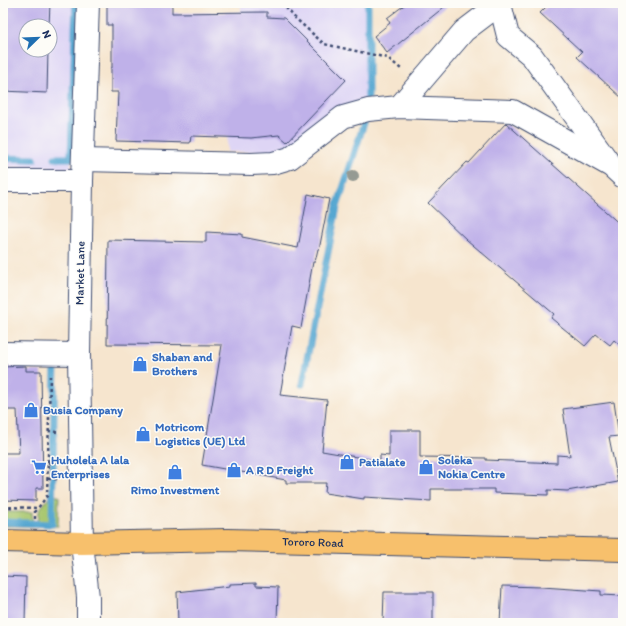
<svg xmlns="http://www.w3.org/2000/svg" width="626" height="626" viewBox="0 0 626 626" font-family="Itim,sans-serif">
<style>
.built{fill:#ded5f5;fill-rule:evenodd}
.green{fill:#a9c76f;stroke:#627b66}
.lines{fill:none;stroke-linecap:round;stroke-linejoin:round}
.stream{stroke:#57a7d1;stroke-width:7}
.building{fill:#bfb1e9}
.minor-casing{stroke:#3c4a6f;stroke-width:24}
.major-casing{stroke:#3c4a6f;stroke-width:24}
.path{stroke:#3c4a6f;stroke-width:2.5;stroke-dasharray:3 3;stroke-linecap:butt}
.minor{stroke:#fff;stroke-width:22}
.major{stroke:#f7c06c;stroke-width:22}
.tree{fill:#959a93}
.labels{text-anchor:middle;stroke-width:3;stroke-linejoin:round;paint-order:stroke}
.street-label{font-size:12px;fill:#1b2f5e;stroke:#fdfcf7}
.shop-label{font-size:12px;font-weight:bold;fill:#366cbe;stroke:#fdfcf7;text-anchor:start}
</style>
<rect width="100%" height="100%" fill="#fdfcf7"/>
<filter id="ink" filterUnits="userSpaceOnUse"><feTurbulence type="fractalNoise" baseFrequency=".025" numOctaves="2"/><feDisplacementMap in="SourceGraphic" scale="8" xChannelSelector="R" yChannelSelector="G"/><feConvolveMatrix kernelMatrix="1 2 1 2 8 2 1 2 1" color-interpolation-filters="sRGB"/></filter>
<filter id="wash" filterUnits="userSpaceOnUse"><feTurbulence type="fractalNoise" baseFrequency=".012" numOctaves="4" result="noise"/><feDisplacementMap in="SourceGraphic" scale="16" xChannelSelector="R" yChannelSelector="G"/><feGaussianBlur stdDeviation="0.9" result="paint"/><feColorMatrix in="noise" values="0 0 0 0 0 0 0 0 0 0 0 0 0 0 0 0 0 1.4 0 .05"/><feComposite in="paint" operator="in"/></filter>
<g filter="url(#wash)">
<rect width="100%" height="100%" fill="#f6e5ce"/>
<!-- built -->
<g class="built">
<path d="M3,3H76L71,168L3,167ZM26,26H50V50H26Z"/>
<path d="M241,3H366L367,100L283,151L227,152L229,13L241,12Z"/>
</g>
<!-- green -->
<g class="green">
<path d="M50,496H59L58,526H38L39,510Z"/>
<path d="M4,512H32L33,526H4Z"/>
</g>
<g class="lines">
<!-- stream -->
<g class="stream">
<path d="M368,3V51"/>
<path d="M368,97V57"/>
<path d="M3,158L34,159"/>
<path d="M55,158H71L76,3"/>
<path d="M302,384L337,207L364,123"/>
<path d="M3,522L52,524L55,361"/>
</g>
</g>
<g id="blocks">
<!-- building -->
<g class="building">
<path d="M3,3H50L49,26H26V50H48L47,93L3,91Z"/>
<path d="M107,3H172V13L267,12V17L284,18L346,80L287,142L279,135L251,138L191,136L190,143L116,141L118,92H111V68H112V25H107Z"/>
<path d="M407,3H449L387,53L374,36L390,23L387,18Z"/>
<path d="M550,3H623V99L577,57L582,52L540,13Z"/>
<path d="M506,123L623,227V348L614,340L610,345L596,334L585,346L551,318L554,314L467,240L428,203L467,162L469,163Z"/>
<path d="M308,194L329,199L319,250L318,249L315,262H313L301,328L292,326L280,395L327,400L322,451L380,461V455L389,456V430H420V457L486,458V460L557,463V455L570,456L563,409L614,402L619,436L609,437L618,482L567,491L548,490V495L494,493V489H431V501L364,497V499L325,493L326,483H286V480L202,465L222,345L107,344L108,240L206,242V232L242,234V237L298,248Z"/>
<path d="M26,366V371H41L43,488H36V501L3,500V453H19L17,410H5L4,399H3V367Z"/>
<path d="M3,576L26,577L25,623L3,622Z"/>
<path d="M256,583V586L278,587L277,623H178L177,592L230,586V584Z"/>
<path d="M502,586L542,587L601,591V595L623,596V623H500Z"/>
<path d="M384,592H433V623H383Z"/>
</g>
</g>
</g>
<g filter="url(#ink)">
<use href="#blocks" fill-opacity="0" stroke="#3c4a6f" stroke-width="1"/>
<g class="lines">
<!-- minor casing -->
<g class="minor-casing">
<g id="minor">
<path d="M88,3L82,181L79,354L82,543L88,597V623"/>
<path d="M500,4L508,36L532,56L607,160"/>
<path d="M399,107L464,31L501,3"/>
<path d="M83,160L251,164L273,163L290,158L343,117L368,110L399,107L513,111L611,166L623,177"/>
<path d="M3,181H82"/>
<path d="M3,353L79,354"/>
</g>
</g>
<!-- major casing -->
<g class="major-casing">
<g id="major">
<path id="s1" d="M3,541L82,543L227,540L623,550"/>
</g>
</g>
<!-- path -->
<g class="path">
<path d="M282,3L294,17L324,44L388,58L401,69"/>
<path d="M48,431L58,432"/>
<path d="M48,463L57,462"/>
<path d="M48,479H57"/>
<path d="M3,507L38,508L47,496L50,376"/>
<path d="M35,519V507"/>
</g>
<!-- minor -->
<use href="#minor" class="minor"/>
<!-- major -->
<use href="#major" class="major"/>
</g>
<!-- trees -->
<circle class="tree" cx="353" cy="176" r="6"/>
</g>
<!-- icons -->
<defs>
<g id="shop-bare" transform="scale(1.2)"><path d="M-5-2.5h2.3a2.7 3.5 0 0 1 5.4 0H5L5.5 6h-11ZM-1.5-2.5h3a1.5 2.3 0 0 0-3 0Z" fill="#3f7fe0" stroke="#fdfcf7" stroke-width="2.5" paint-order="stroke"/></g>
<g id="supermarket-bare" transform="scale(1.2)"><path d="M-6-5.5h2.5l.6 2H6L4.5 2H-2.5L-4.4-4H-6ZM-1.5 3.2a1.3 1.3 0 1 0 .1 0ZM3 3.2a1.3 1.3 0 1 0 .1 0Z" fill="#3f7fe0" stroke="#fdfcf7" stroke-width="2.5" paint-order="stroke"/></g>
</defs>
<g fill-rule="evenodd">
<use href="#shop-bare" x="140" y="364"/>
<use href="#shop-bare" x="31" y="410"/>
<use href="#shop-bare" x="143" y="434"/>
<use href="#shop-bare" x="347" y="462"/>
<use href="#supermarket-bare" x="39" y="467"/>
<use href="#shop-bare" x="426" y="467"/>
<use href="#shop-bare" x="234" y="470"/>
<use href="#shop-bare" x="175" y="472"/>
</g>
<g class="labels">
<!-- street labels -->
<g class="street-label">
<text transform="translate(80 273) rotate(-89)" y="4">Market Lane</text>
<text dy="4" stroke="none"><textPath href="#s1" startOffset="310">Tororo Road</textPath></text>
</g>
<!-- shop labels -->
<g class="shop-label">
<text x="152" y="361">Shaban and<tspan x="152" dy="14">Brothers</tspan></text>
<text x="43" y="414">Busia Company</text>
<text x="155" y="431">Motricom<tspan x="155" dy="14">Logistics (UE) Ltd</tspan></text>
<text x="51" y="464">Huholela A lala<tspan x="51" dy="14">Enterprises</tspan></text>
<text x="438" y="464">Soleka<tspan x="438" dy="14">Nokia Centre</tspan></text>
<text x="359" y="466">Patialate</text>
<text x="246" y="474">A R D Freight</text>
<text x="175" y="494" text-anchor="middle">Rimo Investment</text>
</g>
</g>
<!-- margin -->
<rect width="626" height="626" fill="none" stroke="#fdfcf7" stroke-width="16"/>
<!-- north arrow -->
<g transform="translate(38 38) rotate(67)"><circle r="19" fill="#fdfcf7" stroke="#a3aaba"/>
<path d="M0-3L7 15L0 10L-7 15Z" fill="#1f6fb2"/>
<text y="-6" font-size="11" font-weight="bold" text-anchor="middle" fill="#1b2f5e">N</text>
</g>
</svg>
